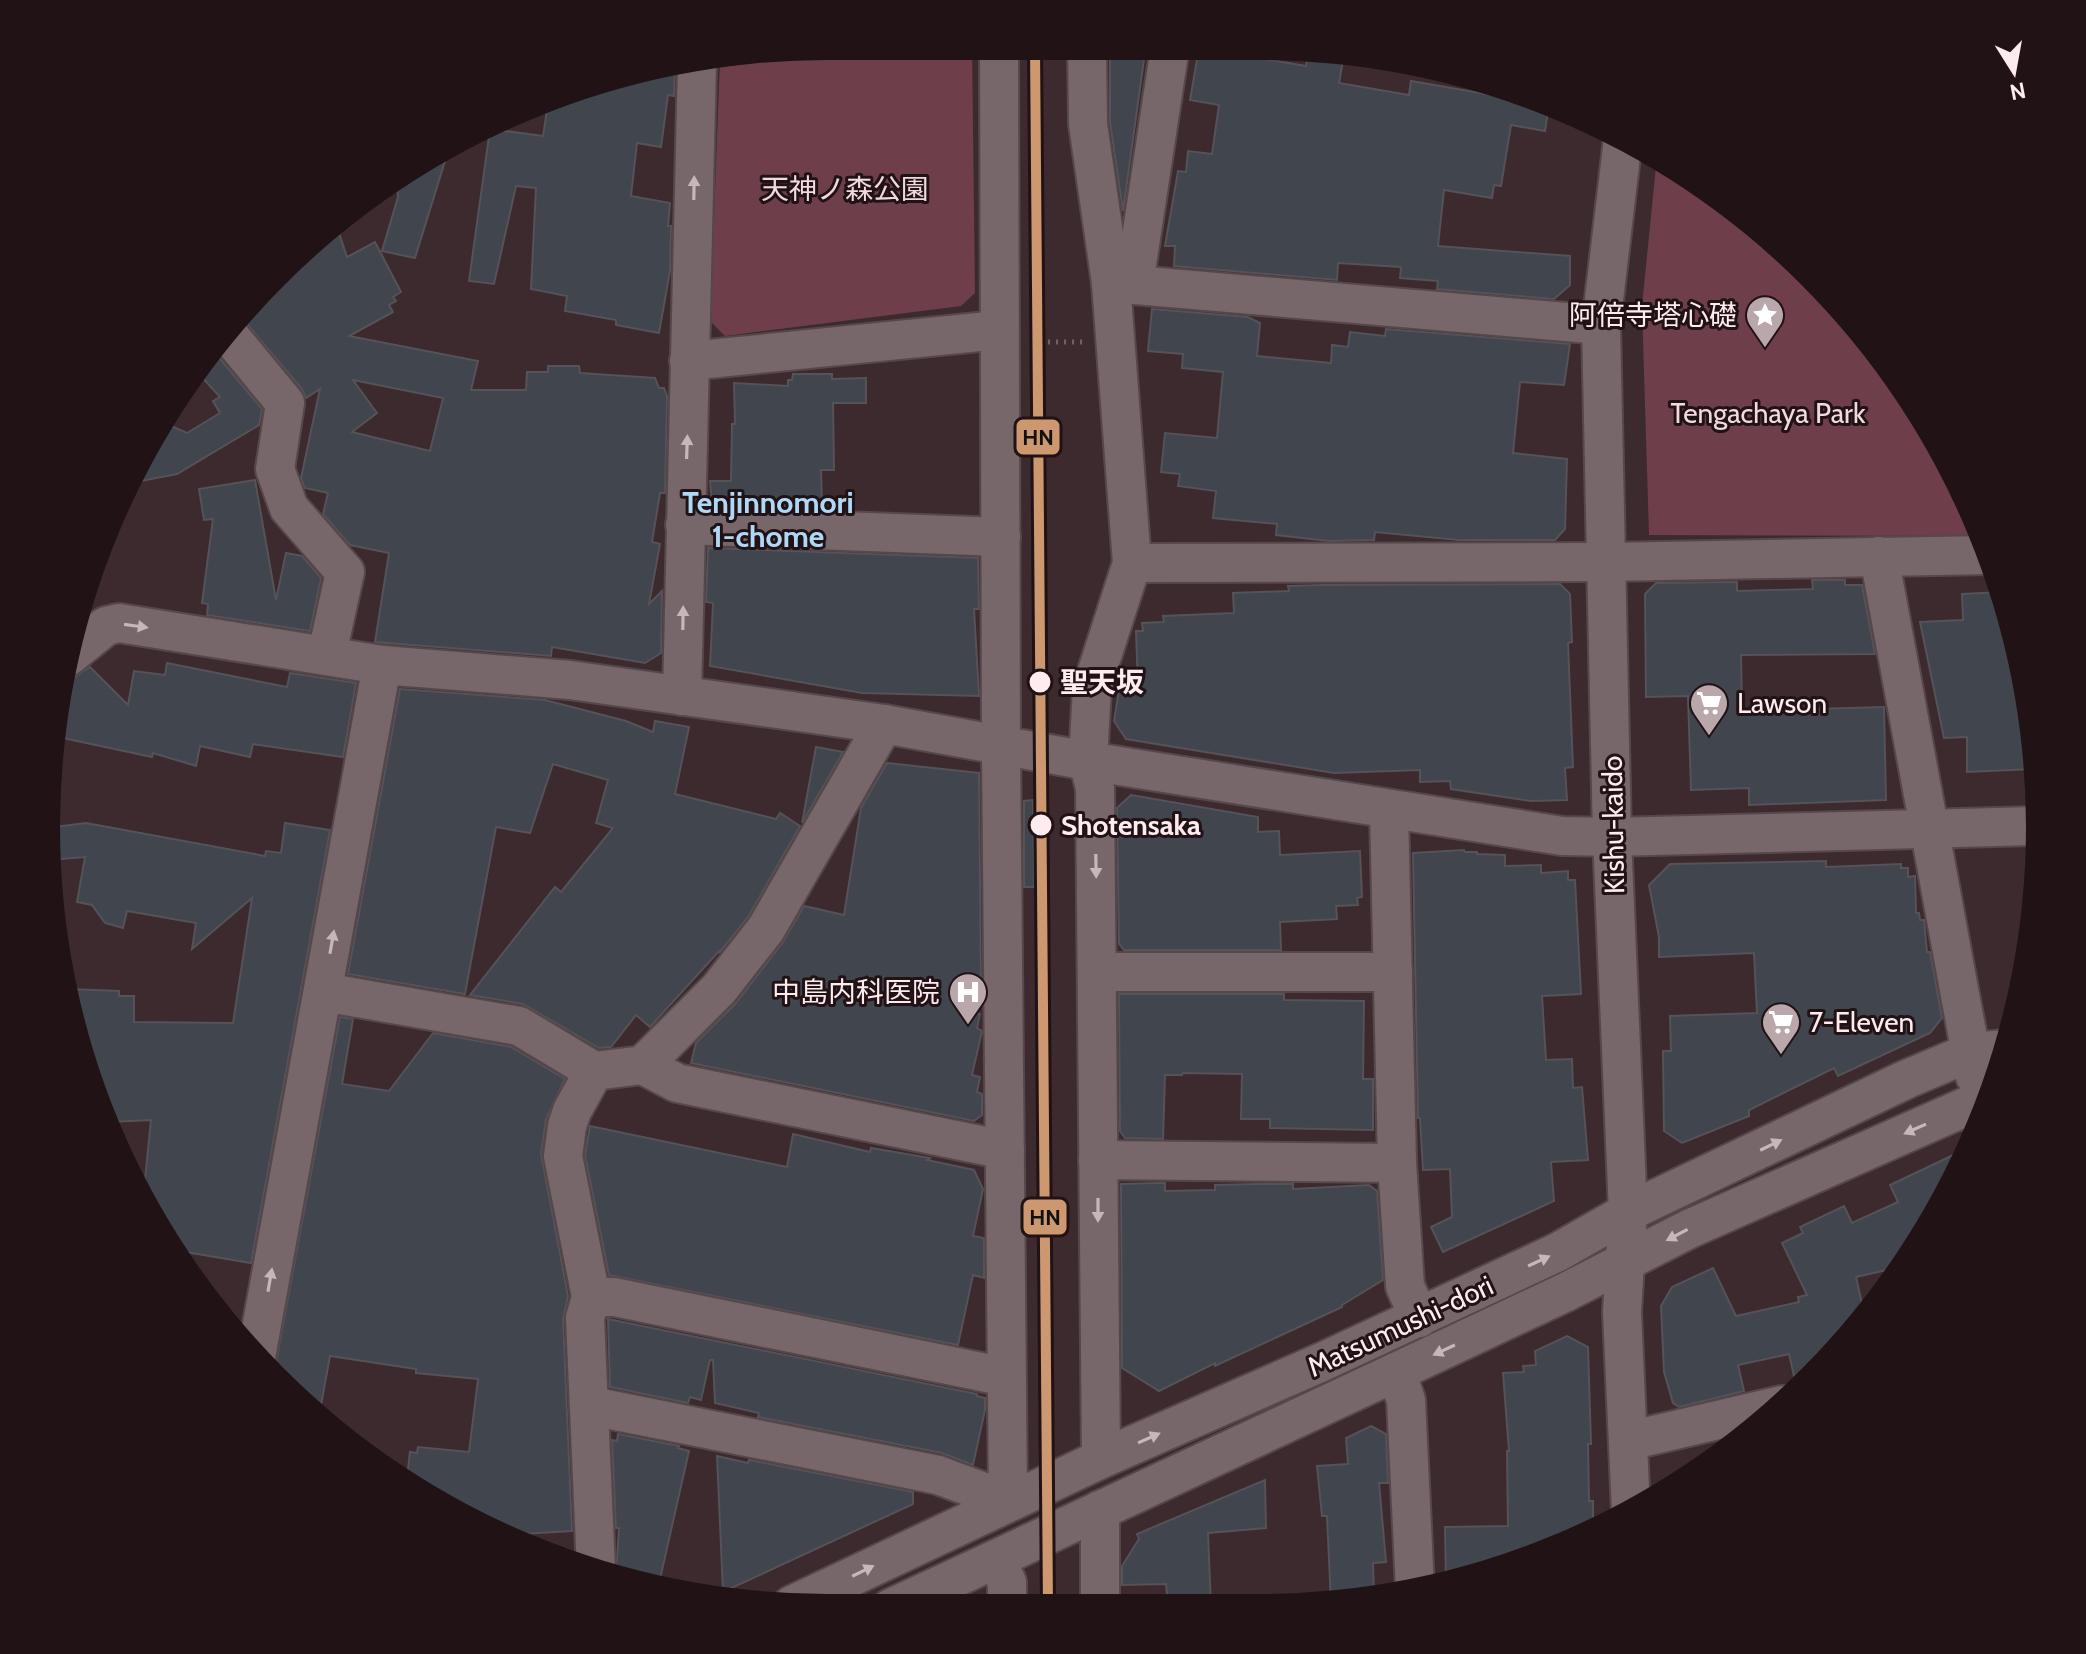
<svg xmlns="http://www.w3.org/2000/svg" width="2086" height="1654" viewBox="0 0 2086 1654" font-family="Cabin,'Noto Sans JP',sans-serif">
<style>
.green{fill:#6e3f4b}
.building{fill:#40454e;stroke:#555258;stroke-width:2;fill-rule:evenodd}
.lines{fill:none;stroke-linecap:round;stroke-linejoin:round}
.minor-casing{stroke:#56474b;stroke-width:42}
.path{stroke:#6f6165;stroke-width:5;stroke-dasharray:2 6;stroke-linecap:butt}
.minor{stroke:#77676a;stroke-width:38}
.tram-1-casing{stroke:#201215;stroke-width:16}
.tram-1{stroke:#cd976f;stroke-width:10}
.oneway{fill:#c7b6ba}
.stop-dot{fill:#fdebef;stroke:#201215;stroke-width:3}
.labels{text-anchor:middle;stroke-width:6;stroke-linejoin:round;paint-order:stroke}
.park-label{font-size:28px;fill:#f2d9de;stroke:#201215}
.poi-label{font-size:28px;fill:#fdebef;stroke:#201215;text-anchor:end}
.stop-label{font-size:28px;font-weight:bold;fill:#fdebef;stroke:#201215;text-anchor:start}
.street-label{font-size:28px;fill:#fdebef;stroke:#201215}
.neighbourhood-label{font-size:30px;font-weight:bold;fill:#afd7f6;stroke:#201215}
.line-badge{stroke:#201215;stroke-width:3}
.pale-badge-label{font-size:22px;text-anchor:middle;font-weight:bold;fill:#111}
</style>
<rect width="100%" height="100%" fill="#3c2a2e"/>
<!-- green -->
<g class="green">
<path d="M827,46H972L975,293L961,306L725,336L710,321L720,60Z"/>
<path d="M1657,156L1774,240L1878,351L1936,437L1980,536L1649,535L1642,306Z"/>
</g>
<!-- building -->
<g class="building">
<path d="M1110,47L1145,52L1123,211L1110,122Z"/>
<path d="M1203,48L1306,66L1308,54L1343,60L1339,83L1409,95L1411,81L1549,105L1545,131L1511,125L1501,186L1494,185L1492,198L1444,190L1438,246L1570,256V285L1554,299L1437,289L1438,281L1400,278L1401,267L1338,263L1337,280L1174,266L1175,246H1165L1178,171L1186,172L1188,151L1212,154L1219,105L1190,100L1198,54L1202,55Z"/>
<path d="M675,66L674,96L668,95L661,147L637,143L631,196L670,203L668,226H671L670,271L659,333L616,325V320L565,311L567,296L531,289L536,188L516,186L494,284L469,281L490,129L543,136L548,104L625,72Z"/>
<path d="M450,145L415,258L382,251L398,197L397,181L437,150Z"/>
<path d="M337,227L347,257L375,242L401,292L393,297L396,301L389,305L393,312L349,336L478,361L471,390H526L527,372H548V366H579L580,373L655,378L659,388H664L667,396L665,493H660L652,542L660,544L649,604L662,591L661,653L645,663L552,647L551,656L375,642L389,553L350,545L323,514L328,493L305,488L301,478L320,389L306,398L302,389L242,318L275,274ZM353,380L443,398L430,451L352,432L377,413Z"/>
<path d="M1152,309L1248,317L1260,323L1257,356L1331,363L1332,345L1348,347L1350,332L1385,336L1386,329L1570,344L1564,385L1520,382L1513,453L1567,459L1565,529L1555,540H1459L1375,532L1374,540L1329,541L1276,535L1277,524L1213,518L1216,491L1178,486L1180,474L1161,472L1165,433L1217,438L1223,372L1182,368L1183,354L1148,351Z"/>
<path d="M215,353L262,409L259,425L177,474L131,483L151,436L162,422L187,433L220,413L213,401L220,397L199,374Z"/>
<path d="M793,374H832V379L866,378V403H833L834,470H821L822,508L712,504L710,481H731L732,424H735L734,383L788,386V380H792Z"/>
<path d="M255,480L276,600L286,553L302,556L321,578L310,631L207,615L208,604L202,603L213,519L204,520L199,489Z"/>
<path d="M708,548L978,558L979,609H974L979,696L862,693L710,666L713,603L706,602Z"/>
<path d="M1812,580H1845V585H1862L1875,654L1741,655L1742,711L1884,707L1886,800L1749,805V788L1691,790L1688,696L1646,697L1645,594L1656,583L1737,582V591L1813,589Z"/>
<path d="M1560,584L1570,594L1572,642L1568,643L1573,767L1565,768L1567,800L1531,801L1451,789L1450,781L1420,782V770L1334,773L1126,739L1114,721L1120,684L1138,688L1136,631H1143L1142,623L1164,622L1163,616L1234,613L1233,593L1289,591L1288,586L1324,585Z"/>
<path d="M2002,592L2033,726L2035,769L1967,772V737L1944,738L1920,622L1963,620L1962,594Z"/>
<path d="M167,663L287,687L290,673L356,683L343,757L253,744L250,757L200,746L196,766L153,753L152,757L58,737L66,677L73,678L90,667L128,705L134,671L165,675Z"/>
<path d="M400,689L545,700L626,721L653,732L655,721L689,727L675,794L776,819L780,813L800,826L748,917L719,953L720,950L650,1027L636,1015L611,1047L599,1048L523,1004L470,995L555,887L561,892L613,828L596,823L608,780L553,764L530,833L496,827L465,994L348,974Z"/>
<path d="M816,747L843,752L802,823L811,774Z"/>
<path d="M887,763L979,773L981,995L977,1013L980,1014L977,1028L982,1031L972,1075L980,1077L977,1092L982,1094V1115L974,1121L691,1063L696,1043L736,1003L783,942L804,906L844,915L861,808Z"/>
<path d="M1131,795L1258,817V832L1279,831L1280,855L1360,851L1362,897L1357,898L1358,905L1336,906L1337,919L1280,922L1281,950H1124L1119,944L1117,808Z"/>
<path d="M1033,800L1034,887H1024V801Z"/>
<path d="M86,823L265,856L266,851L281,853L285,823L330,830L251,1263L174,1250L150,1217L143,1199L151,1120L111,1122L72,1029L69,1002V989L119,991V996H134V1022L233,1023L252,898L192,949L196,923L127,911L123,928L105,923L92,905L77,902L85,857L50,860L46,828Z"/>
<path d="M1464,850L1465,852H1477V854L1505,855V866L1541,865V873L1568,871V880H1575L1581,994L1542,996L1546,1060L1572,1059L1573,1088L1582,1087L1588,1160L1551,1162L1554,1201L1443,1252L1431,1227L1452,1217L1450,1169L1423,1170L1420,1118H1418L1413,853Z"/>
<path d="M1826,861V867L1901,864V868H1908V877L1915,876L1916,913H1919L1920,920H1924L1927,952H1930L1942,1018L1930,1033L1838,1076L1834,1068L1749,1110V1116L1682,1143L1664,1131L1663,1051H1671L1670,1016L1757,1013L1754,953L1659,957V937L1649,885L1670,864Z"/>
<path d="M1119,994H1284V1000L1364,1001L1363,1079H1373V1130L1270,1128V1119H1241L1242,1074L1183,1073L1182,1075H1165L1163,1139L1125,1138L1120,1131Z"/>
<path d="M340,1017L353,1019L342,1084L389,1091L433,1033L511,1047L565,1079L546,1119L541,1154L568,1296L563,1319L572,1531L505,1535L407,1478L410,1452L417,1453L418,1447L469,1452L478,1379L416,1373V1369L330,1356L319,1416L274,1374Z"/>
<path d="M590,1126L787,1167L793,1134L870,1152L871,1148L930,1158L927,1160L974,1170L983,1189L973,1236L984,1238V1278L973,1275L958,1345L609,1275L585,1155Z"/>
<path d="M1968,1148L1959,1173L1900,1267L1856,1277L1865,1317L1797,1389L1789,1354L1738,1365L1744,1391L1679,1407L1673,1403L1664,1372L1661,1306L1672,1287L1713,1268L1736,1316L1799,1302L1798,1297L1807,1295L1782,1243L1803,1233L1800,1227L1844,1206L1852,1223L1898,1202L1890,1185Z"/>
<path d="M1157,1183H1165V1191L1215,1190V1185L1256,1184H1293V1189L1369,1185L1377,1191L1383,1280L1342,1305V1307L1215,1366V1363L1159,1391L1122,1368L1121,1184Z"/>
<path d="M608,1319L977,1394V1396L985,1398V1410L973,1465L942,1453L758,1417L759,1413L715,1403L713,1360H710L701,1400L690,1397L688,1403L610,1387Z"/>
<path d="M1567,1336L1588,1347L1591,1444H1588L1589,1501H1593V1527L1462,1581L1446,1584L1445,1527L1508,1526L1507,1451H1509L1503,1373L1524,1372L1523,1366L1536,1365L1535,1351Z"/>
<path d="M1371,1426L1386,1434L1388,1483H1379L1386,1562L1373,1563L1374,1596L1331,1603L1327,1516H1322L1317,1466L1348,1464L1346,1438Z"/>
<path d="M618,1434L679,1446L678,1448L689,1451L658,1588L616,1575L619,1528H616L612,1440L617,1441Z"/>
<path d="M717,1456L748,1463L749,1460L913,1492V1504L723,1592Z"/>
<path d="M1265,1480L1266,1528L1208,1533L1211,1607H1168L1166,1584L1122,1585V1566L1139,1539L1137,1534Z"/>
</g>
<g class="lines">
<!-- minor casing -->
<g class="minor-casing">
<g id="minor">
<path d="M1087,47L1088,124L1111,283L1132,563L1092,687L1088,761L1095,788L1101,1459"/>
<path d="M1623,139L1601,325L1612,837L1628,1212L1622,1312L1631,1511"/>
<path d="M1111,283L1601,325"/>
<path d="M1134,284L1170,47"/>
<path d="M229,335L285,403L275,469L289,508L345,572L327,654"/>
<path d="M689,361L999,330"/>
<path d="M685,525L1001,537"/>
<path d="M1879,556L1975,1076"/>
<path d="M1132,563L1608,562L1989,555"/>
<path d="M69,656L106,626L119,623L382,665L570,680L884,724L1088,761L1562,836L1612,837L2037,826"/>
<path d="M682,696L697,63"/>
<path d="M1389,809L1397,1163L1405,1286L1419,1318"/>
<path d="M1097,972H1393"/>
<path d="M323,992L519,1026L594,1071"/>
<path d="M643,1065L677,1083L1005,1150"/>
<path d="M1098,1160L1397,1163"/>
<path d="M591,1297H614L1006,1377"/>
<path d="M256,1357L382,665"/>
<path d="M1396,1372L1406,1400L1415,1589"/>
<path d="M591,1406L938,1475L1008,1501L1001,747L999,47"/>
<path d="M1628,1441L1782,1405"/>
<path d="M996,1560L1007,1582V1607"/>
<path d="M596,1569L585,1318L591,1297L563,1156L567,1126L572,1111L594,1071L643,1065L719,989L766,929L884,724"/>
<path d="M792,1605L1101,1459L1322,1362L1558,1252L1628,1212L1907,1079L1971,1052L2006,1049"/>
<path d="M1100,1607V1510"/>
<path d="M891,1608L1396,1372L1564,1293L1689,1229L1979,1101L1987,1100"/>
</g>
</g>
<!-- path -->
<path class="path" d="M1032,342H1082"/>
<!-- minor -->
<use href="#minor" class="minor"/>
<!-- tram-1 casing -->
<g class="tram-1-casing">
<path id="tram-1" d="M1035,47L1048,1607"/>
</g>
<!-- tram-1 -->
<use href="#tram-1" class="tram-1"/>
</g>
<!-- one-way arrows -->
<defs><path id="oneway-solid" d="M-6-.8H1V-3.2L6.5 0L1 3.2V.8H-6Z" transform="scale(2)"/></defs>
<g class="oneway">
<use href="#oneway-solid" transform="translate(694 188) rotate(-89)"/>
<use href="#oneway-solid" transform="translate(687 447) rotate(-88)"/>
<use href="#oneway-solid" transform="translate(683 618) rotate(-89)"/>
<use href="#oneway-solid" transform="translate(136 626) rotate(8)"/>
<use href="#oneway-solid" transform="translate(1096 866) rotate(89)"/>
<use href="#oneway-solid" transform="translate(332 942) rotate(-80)"/>
<use href="#oneway-solid" transform="translate(1915 1129) rotate(156)"/>
<use href="#oneway-solid" transform="translate(1771 1145) rotate(-26)"/>
<use href="#oneway-solid" transform="translate(1098 1210) rotate(90)"/>
<use href="#oneway-solid" transform="translate(1677 1235) rotate(152)"/>
<use href="#oneway-solid" transform="translate(1539 1261) rotate(-25)"/>
<use href="#oneway-solid" transform="translate(270 1280) rotate(-80)"/>
<use href="#oneway-solid" transform="translate(1444 1350) rotate(155)"/>
<use href="#oneway-solid" transform="translate(1149 1438) rotate(-24)"/>
<use href="#oneway-solid" transform="translate(863 1571) rotate(-26)"/>
</g>
<!-- icons -->
<defs>
<g id="sight-pin" transform="scale(2)"><path d="M0 17L-7.5 6A9.5 9.5 0 1 1 7.5 6Z" fill="#b9a7ab" stroke="#201215"/><path d="M0-6L1.8-2.2L6-1.7L2.9 1.2L3.7 5.4L0 3.3L-3.7 5.4L-2.9 1.2L-6-1.7L-1.8-2.2Z" fill="#fff"/></g>
<g id="supermarket-pin" transform="scale(2)"><path d="M0 17L-7.5 6A9.5 9.5 0 1 1 7.5 6Z" fill="#b9a7ab" stroke="#201215"/><path d="M-6-5.5h2.5l.6 2H6L4.5 2H-2.5L-4.4-4H-6ZM-1.5 3.2a1.3 1.3 0 1 0 .1 0ZM3 3.2a1.3 1.3 0 1 0 .1 0Z" fill="#fff"/></g>
<g id="hospital-pin" transform="scale(2)"><path d="M0 17L-7.5 6A9.5 9.5 0 1 1 7.5 6Z" fill="#b9a7ab" stroke="#201215"/><path d="M-5-5h3v3.5h4V-5h3V5h-3V1.5h-4V5h-3Z" fill="#fff"/></g>
</defs>
<g fill-rule="evenodd">
<use href="#sight-pin" x="1765" y="315"/>
<use href="#supermarket-pin" x="1709" y="703"/>
<use href="#hospital-pin" x="968" y="992"/>
<use href="#supermarket-pin" x="1781" y="1022"/>
</g>
<!-- markers -->
<g class="stop-dot">
<circle cx="1040" cy="682" r="12"/>
<circle cx="1041" cy="825" r="12"/>
</g>
<g class="labels">
<!-- park labels -->
<g class="park-label">
<text x="845" y="199">天神ノ森公園</text>
<text x="1768" y="423">Tengachaya Park</text>
</g>
<!-- poi labels -->
<g class="poi-label">
<text x="1737" y="325">阿倍寺塔心礎</text>
<text x="1737" y="713" text-anchor="start">Lawson</text>
<text x="940" y="1002">中島内科医院</text>
<text x="1809" y="1032" text-anchor="start">7-Eleven</text>
</g>
<!-- stop labels -->
<g class="stop-label">
<text x="1060" y="692">聖天坂</text>
<text x="1061" y="835">Shotensaka</text>
</g>
<!-- street labels -->
<g class="street-label">
<text transform="translate(1613 825) rotate(-91)" y="10">Kishu-kaido</text>
<text transform="translate(1400 1326) rotate(-25)" y="10">Matsumushi-dori</text>
</g>
<!-- neighbourhood labels -->
<g class="neighbourhood-label">
<text x="768" y="513">Tenjinnomori<tspan x="768" dy="34">1-chome</tspan></text>
</g>
</g>
<!-- crop -->
<path d="M0 0H2086V1654H0ZM827 60H1259A767 767 0 0 1 2026 827V827A767 767 0 0 1 1259 1594H827A767 767 0 0 1 60 827V827A767 767 0 0 1 827 60Z" fill="#201215" fill-rule="evenodd"/>
<g class="line-badge">
<rect x="1015" y="418" width="46" height="38" rx="8" fill="#cd976f"/>
<rect x="1022" y="1198" width="46" height="38" rx="8" fill="#cd976f"/>
</g>
<g class="pale-badge-label">
<text x="1038" y="445">HN</text>
<text x="1045" y="1225">HN</text>
</g>
<!-- north arrow -->
<g transform="translate(2014 72) rotate(169)" stroke="#201215" stroke-width="6" paint-order="stroke">
<path d="M0-6L14 30L0 20L-14 30Z" fill="#fdebef"/>
<text y="-12" font-size="22" font-weight="bold" text-anchor="middle" fill="#fdebef">N</text>
</g>
</svg>
